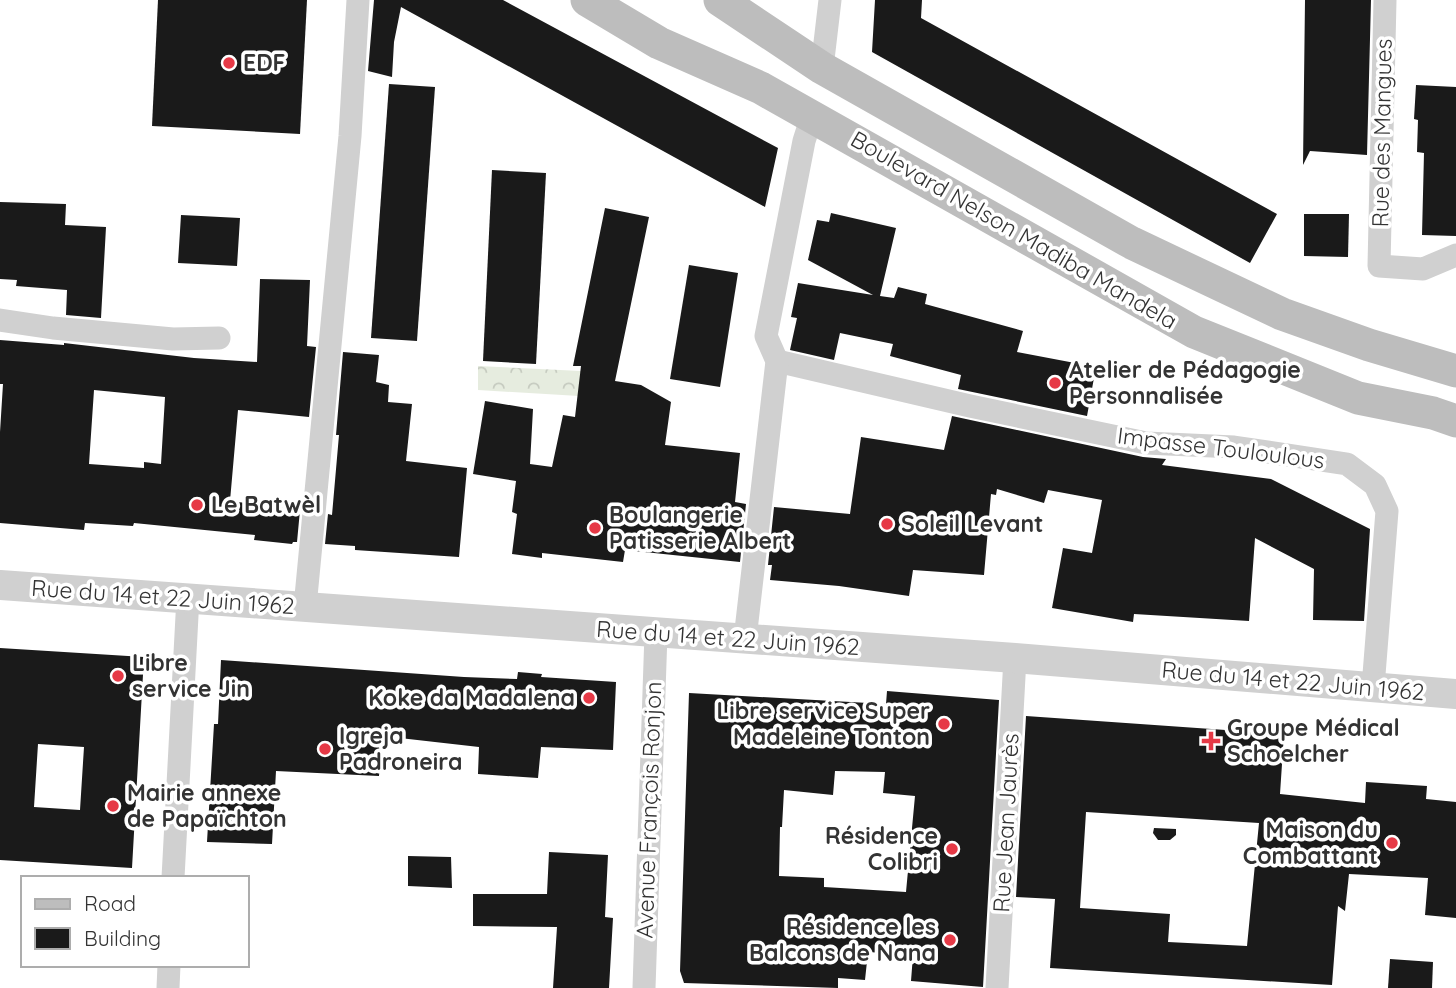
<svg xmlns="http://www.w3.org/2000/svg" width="1456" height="988" viewBox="0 0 1456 988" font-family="Quicksand,sans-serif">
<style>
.park{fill:url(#park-crowns)}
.building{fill:#1a1a1a;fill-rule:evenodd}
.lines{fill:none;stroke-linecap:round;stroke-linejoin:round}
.minor{stroke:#d0d0d0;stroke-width:23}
.tertiary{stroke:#d0d0d0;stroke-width:30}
.secondary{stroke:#bdbdbd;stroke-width:33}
.poi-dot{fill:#e63946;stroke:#fff;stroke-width:2.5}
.labels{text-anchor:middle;stroke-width:7;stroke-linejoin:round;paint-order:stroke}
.poi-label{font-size:23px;font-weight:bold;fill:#333;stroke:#fff;text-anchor:start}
.street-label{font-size:23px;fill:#333;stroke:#fff}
</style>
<defs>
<pattern id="park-crowns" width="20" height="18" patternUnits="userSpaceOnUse" patternTransform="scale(1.75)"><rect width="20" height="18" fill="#e6ecdf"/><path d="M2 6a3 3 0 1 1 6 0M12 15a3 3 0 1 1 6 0" fill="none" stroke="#c6cbc0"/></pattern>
</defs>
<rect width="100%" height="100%" fill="#fff"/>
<!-- park -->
<path class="park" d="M478,366L581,371L579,396L478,390Z"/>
<!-- building -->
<g class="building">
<path d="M158,0H307L300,134L152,126Z"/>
<path d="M374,0H503L778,148L765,207L401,7L394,42L392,77L368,71Z"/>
<path d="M875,0H922L921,18L1277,214L1250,263L872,52Z"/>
<path d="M1305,0H1371L1367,155L1310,151L1303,165Z"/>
<path d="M389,84L435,87L417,341L371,338Z"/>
<path d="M1416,85L1456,87V236L1422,235L1424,153L1417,152L1418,120L1414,119Z"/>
<path d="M492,170L546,173L536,364L483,361Z"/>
<path d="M0,202L66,204L65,225L106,227L101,318L66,315L67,290L16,286L17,280L0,279Z"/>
<path d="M605,208L649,217L615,381L641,385L671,402L665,445L740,453L735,502L746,504L740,562L625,550L623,562L542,553V558L512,554L517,514L512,512L516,481L473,474L485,401L533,409L530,464L552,467L563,415L575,417L581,366H573Z"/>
<path d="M831,213L896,228L880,296L894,298L898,287L927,294L925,304L1023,331L1017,352L1096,367L1087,416L958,389L961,375L890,356L893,344L840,333L834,360L790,350L797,318L791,317L798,283L873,295L808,260L817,220L829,222Z"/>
<path d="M1304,214H1349L1348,257L1304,256Z"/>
<path d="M181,215L240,218L237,266L178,263Z"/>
<path d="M689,265L738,273L720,387L670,379Z"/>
<path d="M260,279L310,280L307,346L316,347L309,417L238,410L230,501L300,510L297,542H293L292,544L254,540L255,535L134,523L133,526L85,523L84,530L0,523V432L3,384H0V340L64,345V343L194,358L257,362ZM94,390L165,397L161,464L144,462V468L89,464Z"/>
<path d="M343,352L379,355L376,382L389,385L388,402L412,404L406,461L467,468L459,557L355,550V546L325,544L328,514L332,515L339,435H336Z"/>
<path d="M952,416L1143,457L1166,459L1162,465L1271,479L1370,529L1364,621L1313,620L1314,569L1255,538L1249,621L1134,614L1133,622L1052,608L1063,548L1092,553L1102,500L1048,490L1044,503L997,489L996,495L991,494L984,575L913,570L909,596L839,586L770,580L772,565H768L774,507L850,514L861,437L944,450Z"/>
<path d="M0,648L144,657L132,868L0,860ZM38,744L84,747L80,810L34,807Z"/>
<path d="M221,660L464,677L517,679L518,672L542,674L541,677L616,682L613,750L541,747L538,778L478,774L479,747L382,736L379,776L276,771L272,844L207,842L214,724H218Z"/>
<path d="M887,691L999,700L983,987L911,981L913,955L868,952L865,980L838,978V988L684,983L680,971L689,693L886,704ZM835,771L885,772L883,793L915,796L906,892L824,887V878L779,876L780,827H782L784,790L833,795Z"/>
<path d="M1026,716L1284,734L1280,794L1365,803L1366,782L1427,786L1426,799L1456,802V918L1425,915L1428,878L1349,874L1345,911L1338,906L1332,985L1050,968L1055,899L1016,897ZM1086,812L1259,823L1247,946L1168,942L1170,914L1080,908Z"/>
<path d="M1154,828L1176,829V835L1170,840H1158L1153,833Z"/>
<path d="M549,852L608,855L605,917L613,918L609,988H553L557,927L473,926V894H547Z"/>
<path d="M408,856L451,857L452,888L408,886Z"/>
<path d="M1390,959L1433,962L1432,988H1388Z"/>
</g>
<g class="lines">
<!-- minor -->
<g class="minor">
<path d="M1385,0L1379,266L1423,269L1456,255"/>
<path d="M822,68L830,0"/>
<path d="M0,320L53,328L173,339L219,338"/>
<path d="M777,361L970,406L1146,443L1234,447L1347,464L1375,485L1387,511L1373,687"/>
<path d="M305,607L350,136L358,0"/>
<path d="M745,639L777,361L766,336L804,141L812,116"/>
<path d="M173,878L188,597"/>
<path d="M168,988L169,965"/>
<path d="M644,988L656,633"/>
<path d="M997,988L1015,658"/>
</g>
<!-- tertiary -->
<path class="tertiary" d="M0,585L1015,658L1456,694"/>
<!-- secondary -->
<g class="secondary">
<path d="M587,0L659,43L761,88L1194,332L1358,398L1433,413L1456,421"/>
<path d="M720,0L822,68L1132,243L1282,314L1369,345L1456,371"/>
</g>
</g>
<!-- markers -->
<g class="poi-dot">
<circle cx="229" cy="63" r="7"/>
<circle cx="1055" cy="383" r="7"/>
<circle cx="197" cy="505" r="7"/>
<circle cx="887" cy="524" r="7"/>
<circle cx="595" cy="528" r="7"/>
<circle cx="118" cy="676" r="7"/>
<circle cx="589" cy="698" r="7"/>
<circle cx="944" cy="724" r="7"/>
<path d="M1207.5 730.5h7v7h7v7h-7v7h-7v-7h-7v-7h7z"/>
<circle cx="325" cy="749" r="7"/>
<circle cx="113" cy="806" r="7"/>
<circle cx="1392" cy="843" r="7"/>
<circle cx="952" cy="849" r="7"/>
<circle cx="950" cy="940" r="7"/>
</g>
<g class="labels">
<!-- poi labels -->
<g class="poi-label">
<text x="243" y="71">EDF</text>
<text x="1069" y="378">Atelier de Pédagogie<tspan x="1069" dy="26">Personnalisée</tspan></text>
<text x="211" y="513">Le Batwèl</text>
<text x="609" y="523">Boulangerie<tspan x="609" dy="26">Patisserie Albert</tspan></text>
<text x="901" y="532">Soleil Levant</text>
<text x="132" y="671">Libre<tspan x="132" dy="26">service Jin</tspan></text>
<text x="575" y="706" text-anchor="end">Koke da Madalena</text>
<text x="930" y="719" text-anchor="end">Libre service Super<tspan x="930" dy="26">Madeleine Tonton</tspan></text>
<text x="1227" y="736">Groupe Médical<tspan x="1227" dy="26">Schoelcher</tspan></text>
<text x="339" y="744">Igreja<tspan x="339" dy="26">Padroneira</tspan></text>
<text x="127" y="801">Mairie annexe<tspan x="127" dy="26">de Papaïchton</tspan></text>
<text x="1378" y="838" text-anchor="end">Maison du<tspan x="1378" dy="26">Combattant</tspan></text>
<text x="938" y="844" text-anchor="end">Résidence<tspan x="938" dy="26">Colibri</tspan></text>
<text x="936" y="935" text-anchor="end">Résidence les<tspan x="936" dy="26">Balcons de Nana</tspan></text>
</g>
<!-- street labels -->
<g class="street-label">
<text transform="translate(1382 133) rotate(-89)" y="8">Rue des Mangues</text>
<text transform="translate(1014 230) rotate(30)" y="8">Boulevard Nelson Madiba Mandela</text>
<text transform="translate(1221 448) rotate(7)" y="8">Impasse Touloulous</text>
<text transform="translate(163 597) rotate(4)" y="8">Rue du 14 et 22 Juin 1962</text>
<text transform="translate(728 638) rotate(4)" y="8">Rue du 14 et 22 Juin 1962</text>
<text transform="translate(1293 681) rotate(5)" y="8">Rue du 14 et 22 Juin 1962</text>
<text transform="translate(649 810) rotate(-88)" y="8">Avenue François Ronjon</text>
<text transform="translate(1006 823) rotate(-87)" y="8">Rue Jean Jaurès</text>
</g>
</g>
<!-- legend -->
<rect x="21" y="876" width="228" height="91" fill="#ffffff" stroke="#adadad" stroke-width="2"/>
<rect x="35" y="899" width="35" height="10" fill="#bdbdbd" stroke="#adadad" stroke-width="2"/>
<text x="84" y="911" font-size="21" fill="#333333">Road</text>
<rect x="35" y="928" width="35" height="21" fill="#1a1a1a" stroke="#adadad" stroke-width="2"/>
<text x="84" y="946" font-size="21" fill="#333333">Building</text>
</svg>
